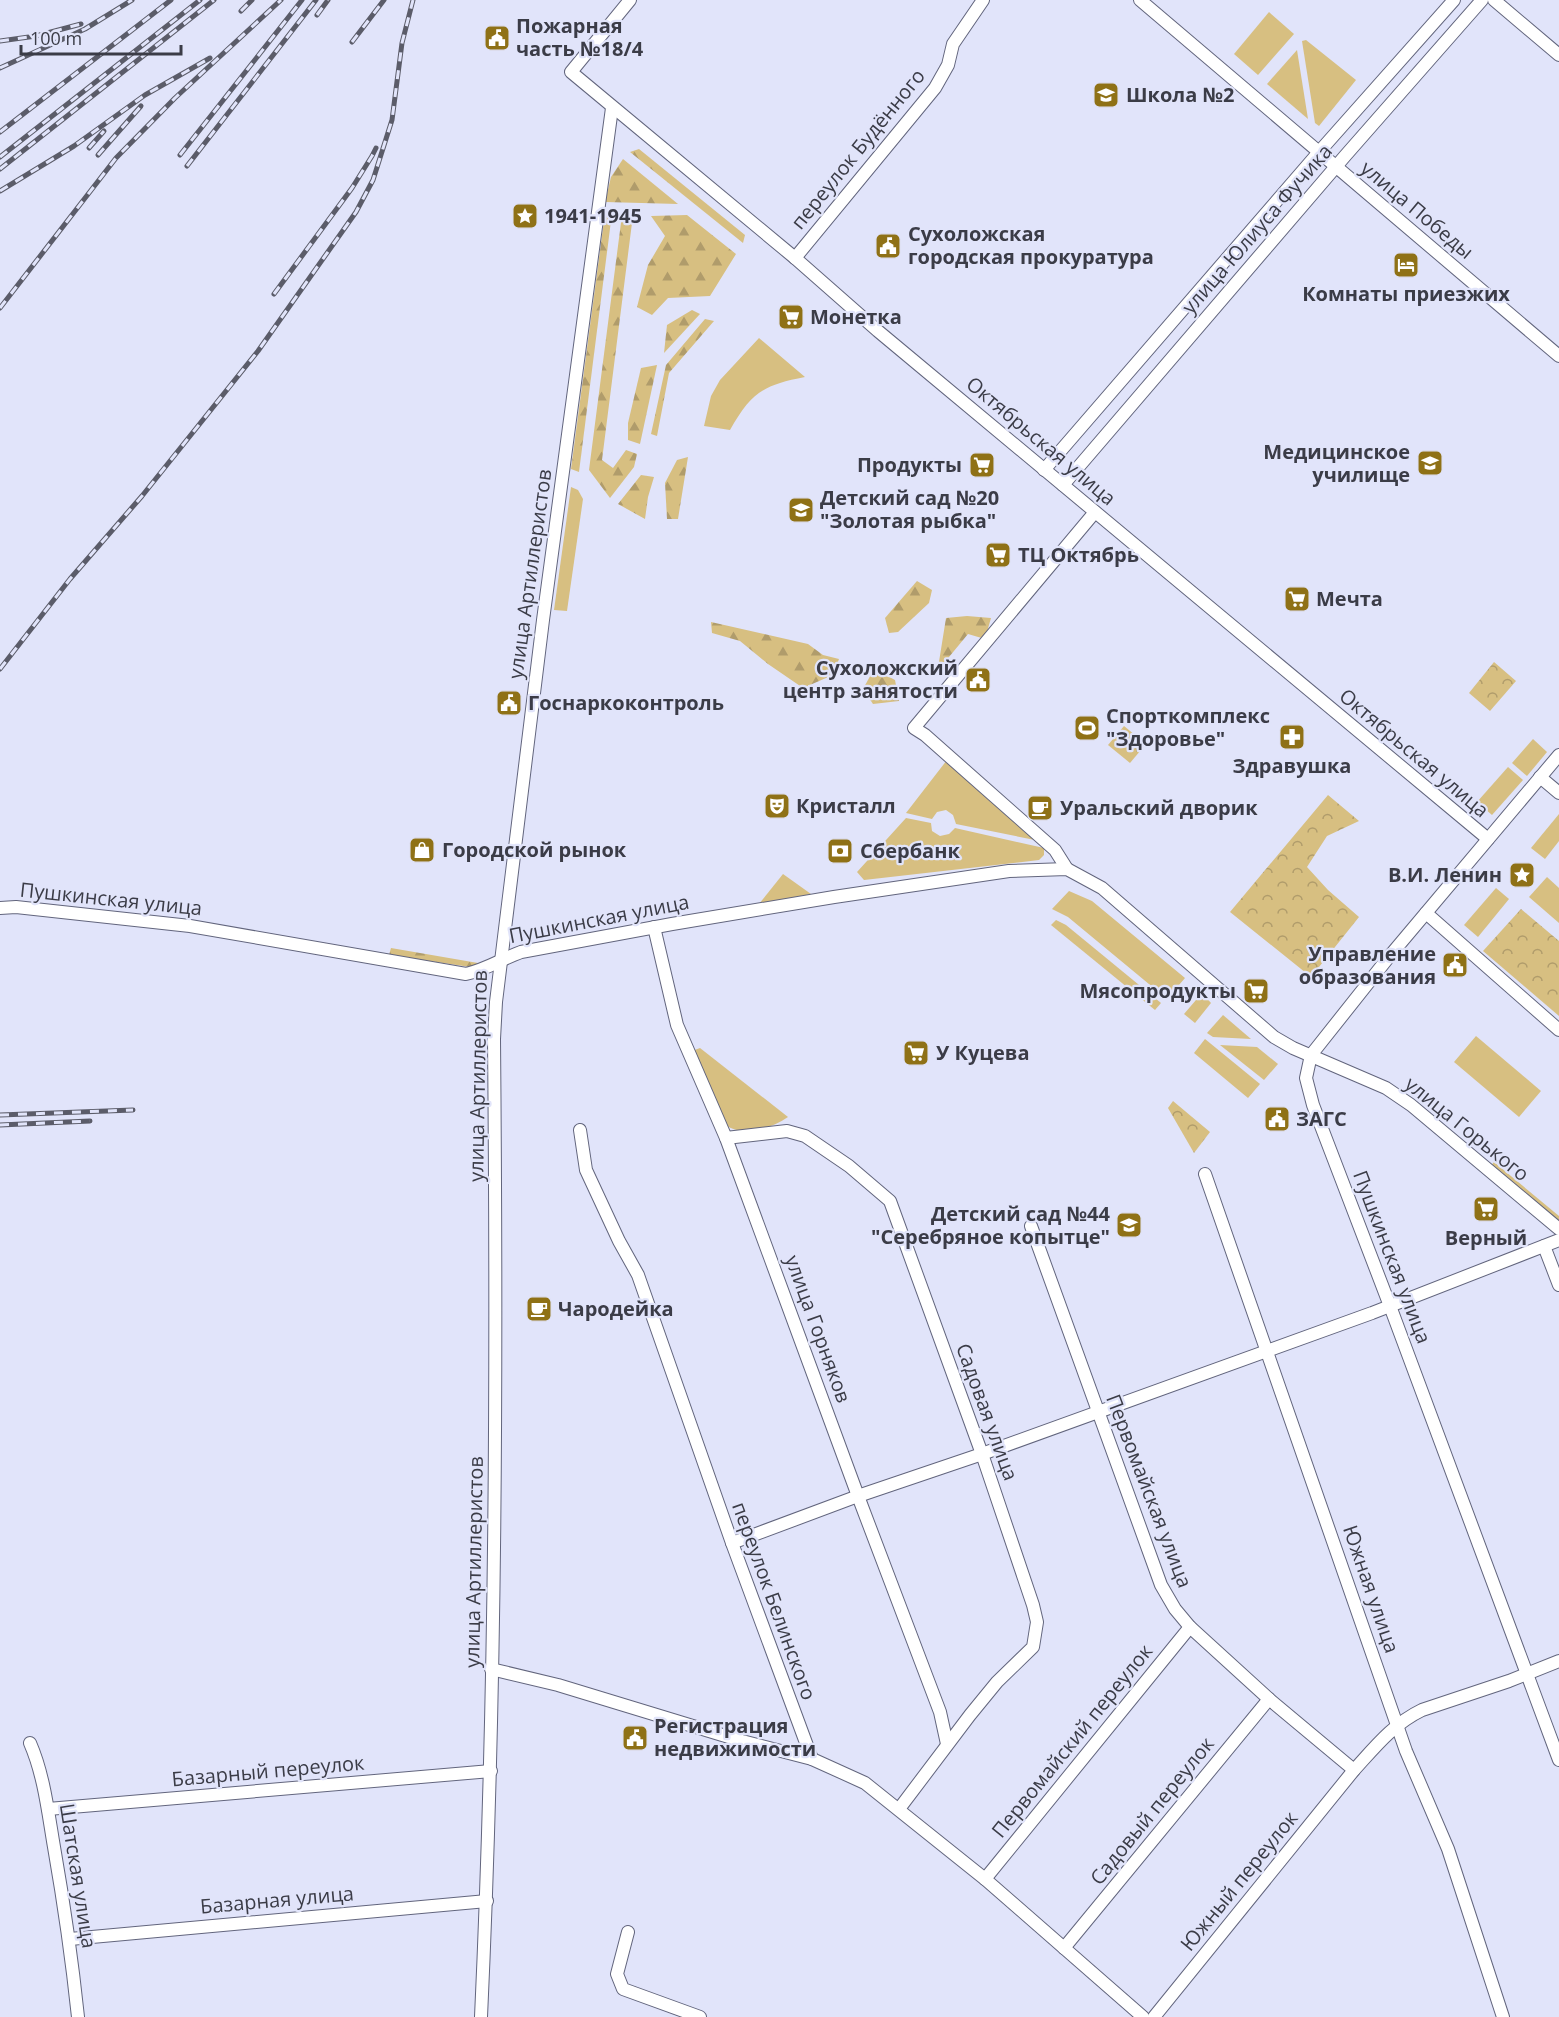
<svg xmlns="http://www.w3.org/2000/svg" width="1559" height="2017" viewBox="0 0 1559 2017" font-family="'Open Sans',sans-serif">
<style>
.grass{fill:#d7bf81}
.forest{fill:url(#forest-firs)}
.park{fill:url(#park-crowns)}
.lines{fill:none;stroke-linecap:round;stroke-linejoin:round}
.minor-casing{stroke:#62657d;stroke-width:14}
.minor{stroke:#fff;stroke-width:12}
.rail-casing{stroke:#5b5c69;stroke-width:5}
.rail{stroke:#e1e4fa;stroke-width:3;stroke-dasharray:9;stroke-linecap:butt}
.labels{text-anchor:middle;stroke-width:4.5;stroke-linejoin:round;paint-order:stroke}
.poi-label{font-size:20px;font-weight:bold;fill:#3b3c47;stroke:#e1e4fa;text-anchor:start}
.street-label{font-size:20px;fill:#3b3c47;stroke:#e1e4fa}
</style>
<defs>
<pattern id="forest-firs" width="22" height="20" patternUnits="userSpaceOnUse" patternTransform="scale(1.5)"><rect width="22" height="20" fill="#d7bf81"/><path d="M5 1l3.5 6h-7zM16 11l3.5 6h-7z" fill="#b09c6b"/></pattern>
<pattern id="park-crowns" width="20" height="18" patternUnits="userSpaceOnUse" patternTransform="scale(1.5)"><rect width="20" height="18" fill="#d7bf81"/><path d="M2 6a3 3 0 1 1 6 0M12 15a3 3 0 1 1 6 0" fill="none" stroke="#b09c6b"/></pattern>
</defs>
<rect width="100%" height="100%" fill="#e1e4fa"/>
<!-- grass -->
<g class="grass">
<path d="M1269,12L1294,34L1258,75L1234,54Z"/>
<path d="M1306,40L1356,80L1319,126L1315,123L1302,41Z"/>
<path d="M1297,50L1308,119L1267,84Z"/>
<path d="M759,338L805,377C763,385 751,393 730,430L704,426L711,396L720,380Z"/>
<path d="M571,487L578,490L583,499L567,611L554,610Z"/>
<path d="M1533,739L1547,752L1527,776L1512,763Z"/>
<path d="M947,760L1040,841L956,824L953,815L946,810L937,812L932,819L906,813Z"/>
<path d="M1508,767L1523,780L1492,815L1477,802Z"/>
<path d="M1559,814V841L1545,859L1531,848Z"/>
<path d="M906,818L931,823L932,831L940,836L949,834L955,828L1044,848V855L1039,860L864,880L857,872Z"/>
<path d="M783,874L811,894L759,904Z"/>
<path d="M1547,877L1559,888V923L1529,897Z"/>
<path d="M1496,888L1509,899L1478,937L1464,925Z"/>
<path d="M1069,891L1092,901L1185,978L1167,999L1068,917L1052,909Z"/>
<path d="M1056,920L1066,925L1161,1003L1155,1010L1051,925Z"/>
<path d="M1202,993L1211,1003L1195,1023L1184,1014Z"/>
<path d="M1223,1015L1251,1039L1213,1037L1207,1033Z"/>
<path d="M1476,1036L1541,1091L1519,1117L1454,1062Z"/>
<path d="M1205,1039L1260,1084L1248,1098L1194,1053Z"/>
<path d="M1220,1045L1257,1047L1278,1064L1264,1080Z"/>
<path d="M700,1048L788,1117C770,1129 743,1138 724,1124L692,1051Z"/>
<path d="M1494,1162L1559,1216V1225L1490,1167Z"/>
</g>
<!-- forest -->
<g class="forest">
<path d="M639,149L745,235L743,243L630,152Z"/>
<path d="M623,159L678,204L605,202L611,177Z"/>
<path d="M605,213H612L579,472L571,469Z"/>
<path d="M622,215H633L602,460L613,468L626,450L637,454L634,467L610,498L589,470Z"/>
<path d="M687,215L736,254L710,296L668,298L652,315L637,307L648,265L665,236L651,216Z"/>
<path d="M692,310L700,314L664,353L667,325Z"/>
<path d="M705,319L714,321L669,373L657,436L651,434L666,365Z"/>
<path d="M657,365L640,444L628,440V423L641,368Z"/>
<path d="M688,457L678,519H667L665,483L677,460Z"/>
<path d="M641,475L654,477L648,497L645,519L618,504Z"/>
<path d="M917,581L932,590L929,603L898,632L889,633L885,618Z"/>
<path d="M967,616L991,618L985,639L968,634L949,657L946,673L938,668L946,618Z"/>
<path d="M711,622L808,644L823,655L839,659L833,675L803,688L768,664L740,641L712,633Z"/>
<path d="M874,669L895,680L899,701L873,704L863,689Z"/>
<path d="M391,948L478,963L477,968L389,955Z"/>
</g>
<!-- park -->
<g class="park">
<path d="M1494,662L1516,681L1490,711L1469,693Z"/>
<path d="M1124,726L1146,744L1130,763L1108,745Z"/>
<path d="M1328,795L1359,821L1327,836L1307,867L1328,890L1359,917L1311,977L1230,912Z"/>
<path d="M1521,909L1559,941V1016L1483,951Z"/>
<path d="M1173,1101L1210,1132L1194,1153L1168,1108Z"/>
</g>
<g class="lines">
<!-- minor casing -->
<g class="minor-casing">
<g id="minor">
<path d="M630,0L571,72L795,258L878,331L1488,839"/>
<path d="M1140,0L1559,356"/>
<path d="M1494,0L1559,55"/>
<path d="M795,258L935,88L948,65L953,44L983,0"/>
<path d="M1044,470L1319,152L1454,0"/>
<path d="M1063,485L1345,156L1482,0"/>
<path d="M1559,755L1388,958L1311,1055L1306,1078L1313,1105L1390,1306L1559,1760"/>
<path d="M1540,777L1559,793"/>
<path d="M1067,869L1055,850L925,735L914,728L1095,512"/>
<path d="M0,908L16,907L190,926L466,974C485,970 502,959 521,952L672,924L834,897L1009,871L1067,869L1102,888L1274,1037L1293,1048L1386,1088L1411,1105L1559,1229"/>
<path d="M1426,913L1559,1030"/>
<path d="M654,927L677,1025L726,1138L858,1496L940,1712L947,1744"/>
<path d="M580,1130L586,1170L619,1241L638,1275L732,1543L812,1759"/>
<path d="M726,1138L787,1131L805,1136L849,1166L890,1201L982,1454L1033,1605L1037,1622L1033,1647L997,1682L970,1715L899,1809"/>
<path d="M1205,1174L1406,1751L1448,1849L1503,2017"/>
<path d="M1031,1226L1161,1585L1175,1609L1190,1627L1269,1699L1354,1770"/>
<path d="M1544,1246L1559,1285"/>
<path d="M732,1543L858,1496L982,1454L1372,1313L1559,1240"/>
<path d="M491,1669L558,1685L742,1741L812,1759L865,1783L985,1879L1143,2017"/>
<path d="M30,1743C44,1775 48,1812 54,1847C64,1904 72,1960 78,2017"/>
<path d="M48,1809L491,1771"/>
<path d="M985,1879L1190,1627"/>
<path d="M628,1932L617,1974L623,1989L700,2017"/>
<path d="M70,1939L487,1901"/>
<path d="M1064,1948L1269,1699"/>
<path d="M481,2017C496,1691 497,1365 494,1039L496,1002L543,620L612,108"/>
<path d="M1154,2017L1354,1770C1375,1747 1393,1724 1422,1710L1509,1681L1559,1661"/>
</g>
</g>
<!-- minor -->
<use href="#minor" class="minor"/>
<!-- rail casing -->
<g class="rail-casing">
<g id="rail">
<path d="M241,11L252,0"/>
<path d="M317,15L328,0"/>
<path d="M0,41L36,36L81,24"/>
<path d="M352,42L384,0"/>
<path d="M0,68L85,29L132,0"/>
<path d="M0,132L171,0"/>
<path d="M89,148L104,131"/>
<path d="M98,155L141,106"/>
<path d="M180,155L302,0"/>
<path d="M0,157L200,0"/>
<path d="M187,166L316,0"/>
<path d="M0,169L214,0"/>
<path d="M0,191L74,146L145,95L210,58"/>
<path d="M274,294L352,188L372,156L376,148"/>
<path d="M0,308L116,158L175,98L281,0"/>
<path d="M0,669L70,579L142,496L258,351L356,212L373,180L392,120L402,43L413,0"/>
<path d="M0,1115L133,1110"/>
<path d="M0,1125L90,1121"/>
</g>
</g>
<!-- rail -->
<use href="#rail" class="rail"/>
</g>
<!-- icons -->
<defs>
<g id="civic-square" transform="scale(1.35)"><rect x="-9" y="-9" width="18" height="18" rx="4" fill="#8f7116" stroke="#e1e4fa"/><path d="M-.6-6.5H3V-4.5H.6V-3L4-1V1h2V6H-6V1h2V-1L-.6-3ZM-1.2 2.5V6h2.4V2.5Z" fill="#fff"/></g>
<g id="school-square" transform="scale(1.35)"><rect x="-9" y="-9" width="18" height="18" rx="4" fill="#8f7116" stroke="#e1e4fa"/><path d="M0-5L7-2L0 1L-7-2ZM-4 1L0 2.5L4 1V4Q0 6-4 4Z" fill="#fff"/></g>
<g id="sight-square" transform="scale(1.35)"><rect x="-9" y="-9" width="18" height="18" rx="4" fill="#8f7116" stroke="#e1e4fa"/><path d="M0-6L1.8-2.2L6-1.7L2.9 1.2L3.7 5.4L0 3.3L-3.7 5.4L-2.9 1.2L-6-1.7L-1.8-2.2Z" fill="#fff"/></g>
<g id="hotel-square" transform="scale(1.35)"><rect x="-9" y="-9" width="18" height="18" rx="4" fill="#8f7116" stroke="#e1e4fa"/><path d="M-6-4.5h1.5V1H6V5H4.5V3h-9V5H-6ZM-4 0a1.8 1.8 0 1 1 3.6 0ZM.5 0V-2.5h3Q6-2.5 6 0Z" fill="#fff"/></g>
<g id="supermarket-square" transform="scale(1.35)"><rect x="-9" y="-9" width="18" height="18" rx="4" fill="#8f7116" stroke="#e1e4fa"/><path d="M-6-5.5h2.5l.6 2H6L4.5 2H-2.5L-4.4-4H-6ZM-1.5 3.2a1.3 1.3 0 1 0 .1 0ZM3 3.2a1.3 1.3 0 1 0 .1 0Z" fill="#fff"/></g>
<g id="university-square" transform="scale(1.35)"><rect x="-9" y="-9" width="18" height="18" rx="4" fill="#8f7116" stroke="#e1e4fa"/><path d="M0-5L7-2L0 1L-7-2ZM-4 1L0 2.5L4 1V4Q0 6-4 4Z" fill="#fff"/></g>
<g id="stadium-square" transform="scale(1.35)"><rect x="-9" y="-9" width="18" height="18" rx="4" fill="#8f7116" stroke="#e1e4fa"/><path d="M0-5a6.5 5 0 1 0 0 10a6.5 5 0 1 0 0-10ZM-3.5-1.8h7v3.6h-7Z" fill="#fff"/></g>
<g id="pharmacy-square" transform="scale(1.35)"><rect x="-9" y="-9" width="18" height="18" rx="4" fill="#8f7116" stroke="#e1e4fa"/><path d="M-2-6h4v4h4v4h-4v4h-4v-4h-4v-4h4Z" fill="#fff"/></g>
<g id="theatre-square" transform="scale(1.35)"><rect x="-9" y="-9" width="18" height="18" rx="4" fill="#8f7116" stroke="#e1e4fa"/><path d="M-5-5.5Q0-4 5-5.5V0Q5 5 0 6Q-5 5-5 0ZM-3.3-2.5H-1v1.5H-3.3ZM1-2.5H3.3v1.5H1ZM-2.8 1Q0 5.5 2.8 1Z" fill="#fff"/></g>
<g id="cafe-square" transform="scale(1.35)"><rect x="-9" y="-9" width="18" height="18" rx="4" fill="#8f7116" stroke="#e1e4fa"/><path d="M-5.5-4.5H6V0H3Q3 3.5 0 3.5H-2.5Q-5.5 3.5-5.5 0ZM3-3.2v2h1.7v-2ZM-6 4.5H4V6H-6Z" fill="#fff"/></g>
<g id="shop-square" transform="scale(1.35)"><rect x="-9" y="-9" width="18" height="18" rx="4" fill="#8f7116" stroke="#e1e4fa"/><path d="M-5-2.5h2.3a2.7 3.5 0 0 1 5.4 0H5L5.5 6h-11ZM-1.5-2.5h3a1.5 2.3 0 0 0-3 0Z" fill="#fff"/></g>
<g id="bank-square" transform="scale(1.35)"><rect x="-9" y="-9" width="18" height="18" rx="4" fill="#8f7116" stroke="#e1e4fa"/><path d="M-6-4H6V4H-6ZM0-2.3a2.3 2.3 0 1 0 0 4.6a2.3 2.3 0 1 0 0-4.6Z" fill="#fff"/></g>
</defs>
<g fill-rule="evenodd">
<use href="#civic-square" x="497" y="38"/>
<use href="#school-square" x="1106" y="95"/>
<use href="#sight-square" x="525" y="216"/>
<use href="#civic-square" x="888" y="246"/>
<use href="#hotel-square" x="1406" y="265"/>
<use href="#supermarket-square" x="791" y="317"/>
<use href="#university-square" x="1430" y="463"/>
<use href="#supermarket-square" x="982" y="465"/>
<use href="#school-square" x="801" y="510"/>
<use href="#supermarket-square" x="998" y="555"/>
<use href="#supermarket-square" x="1297" y="599"/>
<use href="#civic-square" x="978" y="680"/>
<use href="#civic-square" x="509" y="703"/>
<use href="#stadium-square" x="1087" y="728"/>
<use href="#pharmacy-square" x="1292" y="737"/>
<use href="#theatre-square" x="777" y="806"/>
<use href="#cafe-square" x="1040" y="808"/>
<use href="#shop-square" x="422" y="850"/>
<use href="#bank-square" x="840" y="851"/>
<use href="#sight-square" x="1522" y="875"/>
<use href="#civic-square" x="1455" y="965"/>
<use href="#supermarket-square" x="1256" y="991"/>
<use href="#supermarket-square" x="916" y="1053"/>
<use href="#civic-square" x="1277" y="1119"/>
<use href="#supermarket-square" x="1486" y="1209"/>
<use href="#school-square" x="1129" y="1225"/>
<use href="#cafe-square" x="539" y="1309"/>
<use href="#civic-square" x="635" y="1738"/>
</g>
<g class="labels">
<!-- poi labels -->
<g class="poi-label">
<text x="516" y="33">Пожарная<tspan x="516" dy="23">часть №18/4</tspan></text>
<text x="1126" y="102">Школа №2</text>
<text x="544" y="223">1941-1945</text>
<text x="908" y="241">Сухоложская<tspan x="908" dy="23">городская прокуратура</tspan></text>
<text x="1406" y="301" text-anchor="middle">Комнаты приезжих</text>
<text x="810" y="324">Монетка</text>
<text x="1410" y="459" text-anchor="end">Медицинское<tspan x="1410" dy="23">училище</tspan></text>
<text x="962" y="472" text-anchor="end">Продукты</text>
<text x="820" y="505">Детский сад №20<tspan x="820" dy="23">"Золотая рыбка"</tspan></text>
<text x="1018" y="562">ТЦ Октябрь</text>
<text x="1316" y="606">Мечта</text>
<text x="958" y="675" text-anchor="end">Сухоложский<tspan x="958" dy="23">центр занятости</tspan></text>
<text x="528" y="710">Госнаркоконтроль</text>
<text x="1106" y="723">Спорткомплекс<tspan x="1106" dy="23">"Здоровье"</tspan></text>
<text x="1292" y="773" text-anchor="middle">Здравушка</text>
<text x="796" y="813">Кристалл</text>
<text x="1060" y="815">Уральский дворик</text>
<text x="442" y="857">Городской рынок</text>
<text x="860" y="858">Сбербанк</text>
<text x="1502" y="882" text-anchor="end">В.И. Ленин</text>
<text x="1436" y="961" text-anchor="end">Управление<tspan x="1436" dy="23">образования</tspan></text>
<text x="1236" y="998" text-anchor="end">Мясопродукты</text>
<text x="936" y="1060">У Куцева</text>
<text x="1296" y="1126">ЗАГС</text>
<text x="1110" y="1221" text-anchor="end">Детский сад №44<tspan x="1110" dy="23">"Серебряное копытце"</tspan></text>
<text x="1486" y="1245" text-anchor="middle">Верный</text>
<text x="558" y="1316">Чародейка</text>
<text x="654" y="1733">Регистрация<tspan x="654" dy="23">недвижимости</tspan></text>
</g>
<!-- street labels -->
<g class="street-label">
<text transform="translate(858 149) rotate(-51)" y="7">переулок Будённого</text>
<text transform="translate(1417 210) rotate(40)" y="7">улица Победы</text>
<text transform="translate(1257 229) rotate(-49)" y="7">улица Юлиуса Фучика</text>
<text transform="translate(1041 441) rotate(40)" y="7">Октябрьская улица</text>
<text transform="translate(530 574) rotate(-82)" y="7">улица Артиллеристов</text>
<text transform="translate(1414 753) rotate(40)" y="7">Октябрьская улица</text>
<text transform="translate(111 899) rotate(6)" y="7">Пушкинская улица</text>
<text transform="translate(599 919) rotate(-11)" y="7">Пушкинская улица</text>
<text transform="translate(478 1076) rotate(-89)" y="7">улица Артиллеристов</text>
<text transform="translate(1467 1129) rotate(39)" y="7">улица Горького</text>
<text transform="translate(1392 1257) rotate(69)" y="7">Пушкинская улица</text>
<text transform="translate(818 1329) rotate(70)" y="7">улица Горняков</text>
<text transform="translate(987 1412) rotate(70)" y="7">Садовая улица</text>
<text transform="translate(1149 1491) rotate(69)" y="7">Первомайская улица</text>
<text transform="translate(474 1562) rotate(-89)" y="7">улица Артиллеристов</text>
<text transform="translate(1371 1589) rotate(71)" y="7">Южная улица</text>
<text transform="translate(774 1601) rotate(70)" y="7">переулок Белинского</text>
<text transform="translate(1072 1741) rotate(-51)" y="7">Первомайский переулок</text>
<text transform="translate(268 1771) rotate(-5)" y="7">Базарный переулок</text>
<text transform="translate(1152 1811) rotate(-51)" y="7">Садовый переулок</text>
<text transform="translate(78 1876) rotate(81)" y="7">Шатская улица</text>
<text transform="translate(1239 1881) rotate(-51)" y="7">Южный переулок</text>
<text transform="translate(277 1900) rotate(-5)" y="7">Базарная улица</text>
</g>
</g>
<!-- scale -->
<path d="M21 45v9h160v-9" fill="none" stroke="#3b3c47" stroke-width="3"/>
<text x="30" y="45" font-size="18" fill="#3b3c47" stroke="#e1e4fa" stroke-width="4.5" paint-order="stroke">100 m</text>
</svg>
